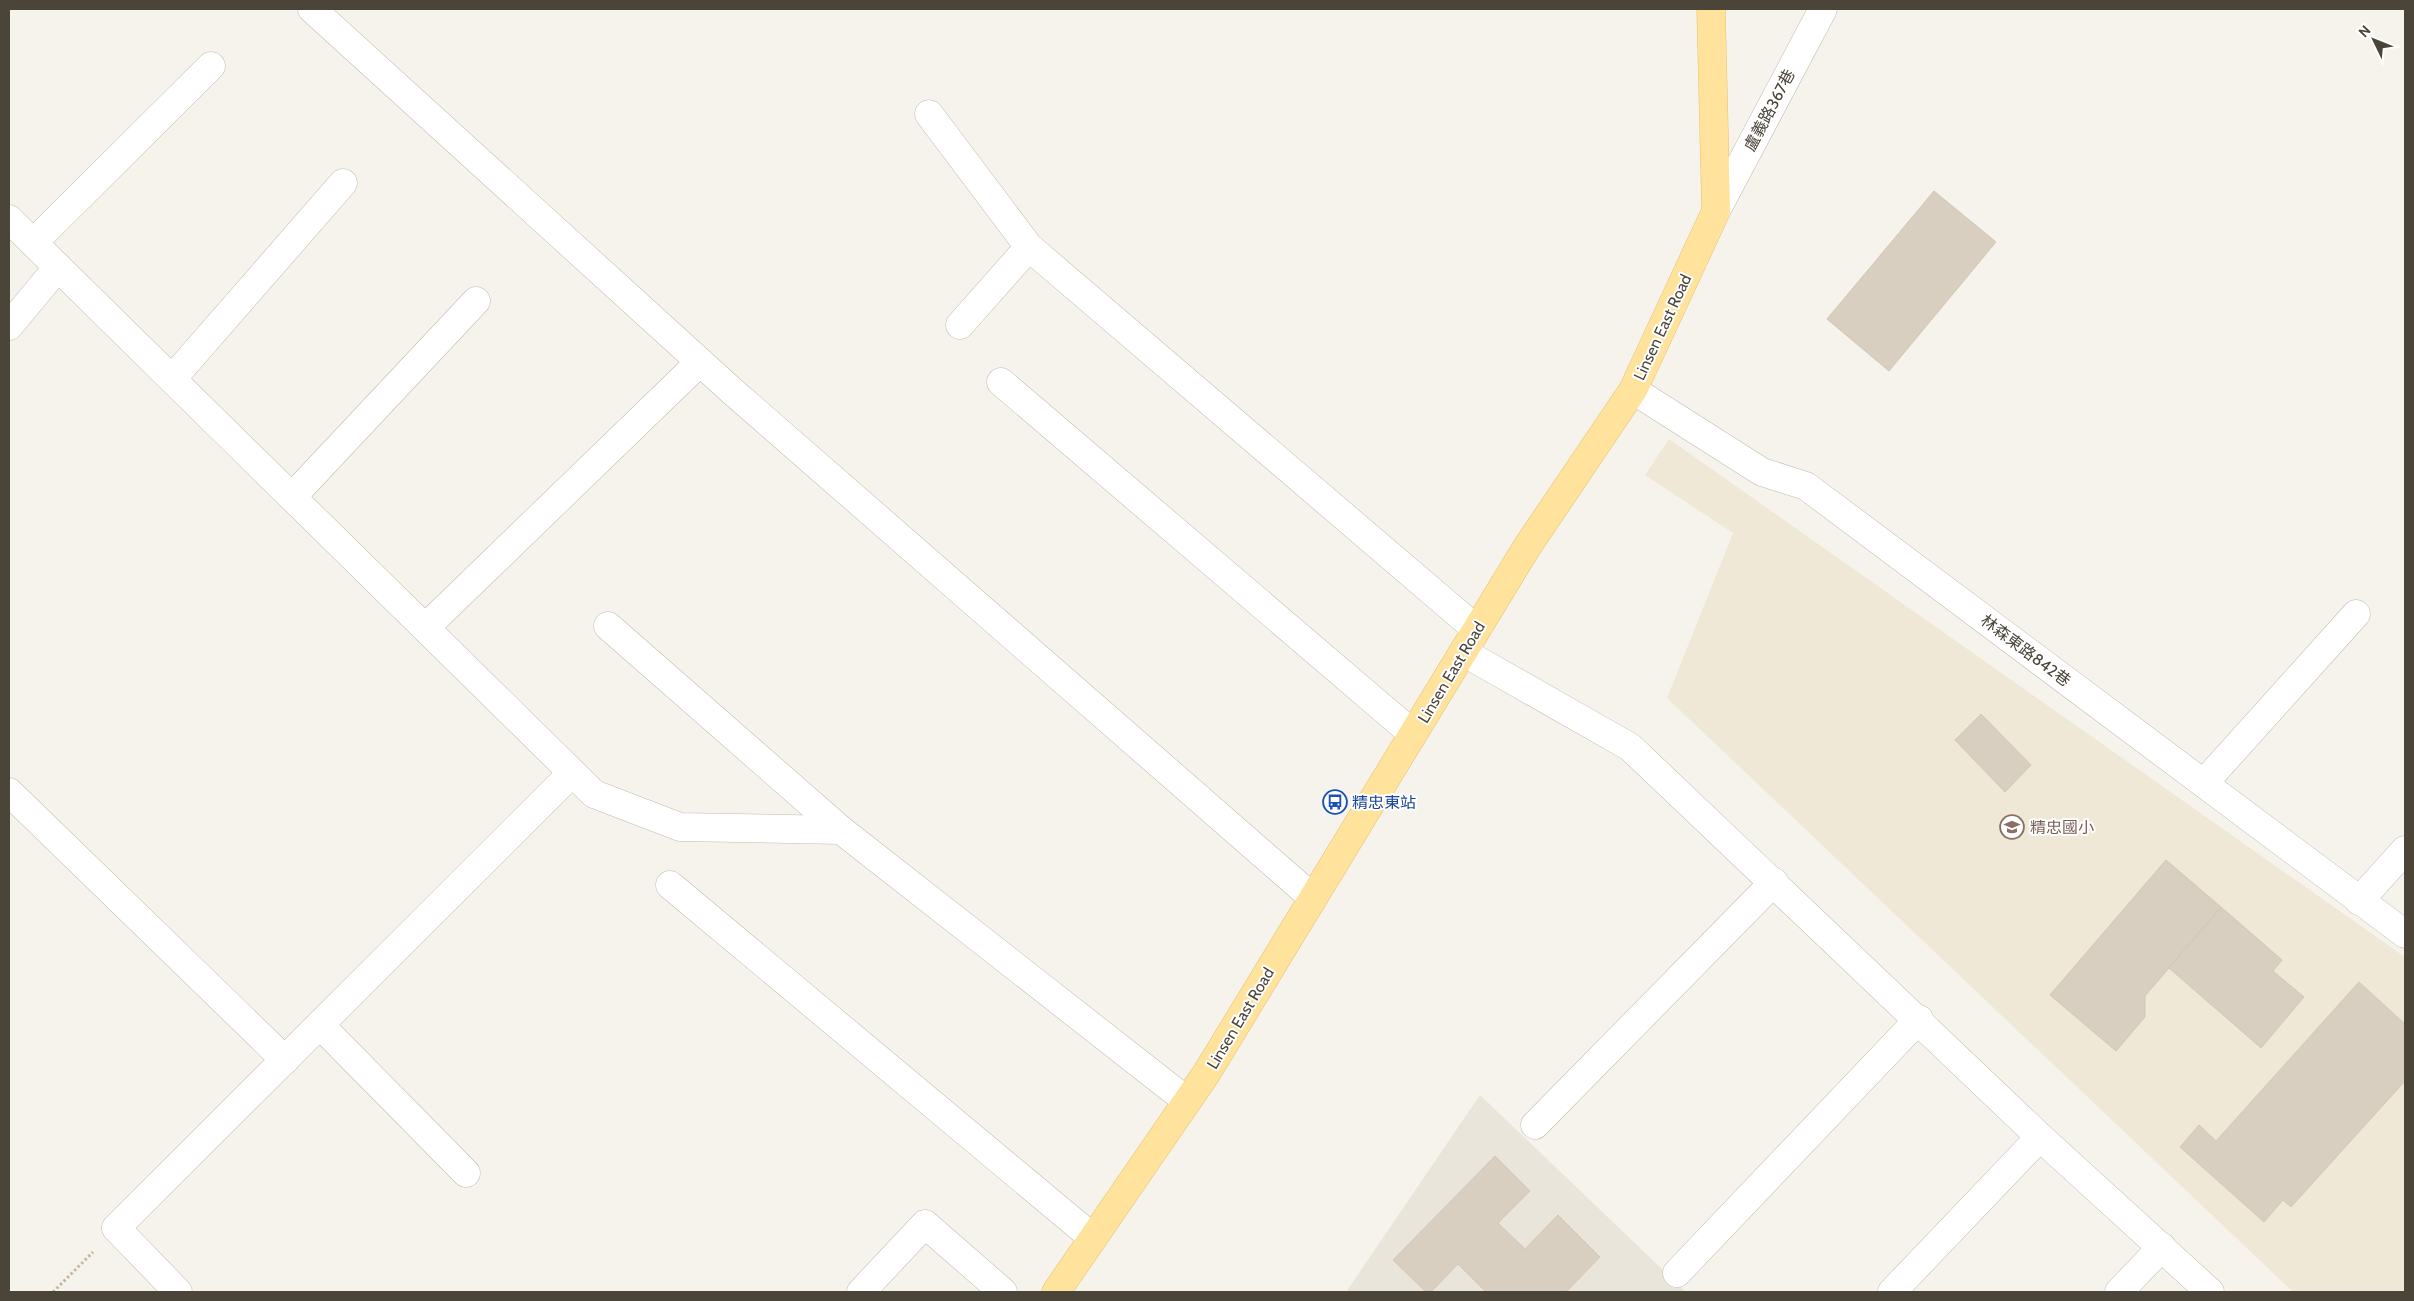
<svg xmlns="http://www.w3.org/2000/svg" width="2414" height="1301" viewBox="0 0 2414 1301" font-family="Cabin,'Noto Sans TC',sans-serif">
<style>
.residential{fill:#eae5da}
.education{fill:#efe8d6}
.building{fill:#d8cfc1;stroke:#d3c7b4}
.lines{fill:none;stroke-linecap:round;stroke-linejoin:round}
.minor-casing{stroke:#c2bbae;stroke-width:29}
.major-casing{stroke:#e6c16a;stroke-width:29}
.path{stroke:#c4b79f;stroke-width:3;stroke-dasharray:2.5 2.5;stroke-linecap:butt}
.minor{stroke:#fff;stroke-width:28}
.major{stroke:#ffe39c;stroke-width:28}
.labels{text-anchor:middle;stroke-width:4;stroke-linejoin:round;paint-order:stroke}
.street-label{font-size:16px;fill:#4b4439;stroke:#fff}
.transit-label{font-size:16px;fill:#164399;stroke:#fff;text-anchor:start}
.education-label{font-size:16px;fill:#785e54;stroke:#fff;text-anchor:start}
</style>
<rect width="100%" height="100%" fill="#f6f3ec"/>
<!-- residential -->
<path class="residential" d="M1480,1095L1686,1292H1346Z"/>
<!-- education -->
<path class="education" d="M1669,439L2405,957V1292H2293L1667,698L1733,533L1645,475Z"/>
<!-- building -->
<g class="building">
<path d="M1934,191L1996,242L1889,371L1827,319Z"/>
<path d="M1981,714L2031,765L2005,792L1955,740Z"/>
<path d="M2166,860L2221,907L2145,996V1017L2116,1051L2050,995Z"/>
<path d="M2221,907L2282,960L2273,971L2304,997L2261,1048L2169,968Z"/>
<path d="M2359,982L2405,1024V1081L2291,1207L2283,1200L2264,1222L2180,1147L2199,1125L2216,1141Z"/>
<path d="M1495,1156L1530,1191L1498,1223L1525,1249L1558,1215L1600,1257L1566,1292H1486L1458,1264L1431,1292H1426L1393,1260Z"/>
</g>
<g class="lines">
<!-- minor casing -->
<g class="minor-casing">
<g id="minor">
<path d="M312,9L732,391L1313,898"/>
<path d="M929,114L1029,247L1476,629"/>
<path d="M1716,211L1823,9"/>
<path d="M9,219L594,794L680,827L841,830L1187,1101"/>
<path d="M33,243L211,66"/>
<path d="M960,325L1029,247"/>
<path d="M9,326L58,267"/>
<path d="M172,379L343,183"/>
<path d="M1001,382L1413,734"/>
<path d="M1633,390L1762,472L1806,486L2405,934"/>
<path d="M292,497L476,301"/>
<path d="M608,626L841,830"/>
<path d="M425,628L700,362"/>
<path d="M1463,652L1630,747L2040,1137L2210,1292"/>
<path d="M2204,783L2356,614"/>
<path d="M9,792L285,1060"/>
<path d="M670,885L1093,1238"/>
<path d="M2359,901L2405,850"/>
<path d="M320,1025L466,1173"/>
<path d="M1535,1125L1774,882"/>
<path d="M1677,1273L1919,1019"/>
<path d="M178,1292L116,1228L572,773"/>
<path d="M861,1292L925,1224L1003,1292"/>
<path d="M1892,1292L2040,1137"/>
<path d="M2119,1292L2162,1247"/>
</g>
</g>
<!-- major casing -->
<g class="major-casing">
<path id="major" d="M1056,1292L1206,1074L1527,547L1633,390L1716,211L1711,9"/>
</g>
<!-- path -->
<path class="path" d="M53,1292L93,1252"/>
<!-- minor -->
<use href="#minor" class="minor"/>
<!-- major -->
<use href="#major" class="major"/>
</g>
<!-- icons -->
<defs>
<g id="bus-ring" transform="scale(1.25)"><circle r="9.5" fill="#fff" stroke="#1a4fb4" stroke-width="1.5"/><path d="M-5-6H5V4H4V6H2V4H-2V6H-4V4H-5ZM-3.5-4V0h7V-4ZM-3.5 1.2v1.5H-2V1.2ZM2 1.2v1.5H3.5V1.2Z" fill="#1a4fb4"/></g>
<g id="school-ring" transform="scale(1.25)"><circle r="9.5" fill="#fff" stroke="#8d6e63" stroke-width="1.5"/><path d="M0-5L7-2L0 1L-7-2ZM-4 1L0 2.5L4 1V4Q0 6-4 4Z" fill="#8d6e63"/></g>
</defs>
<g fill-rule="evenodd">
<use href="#bus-ring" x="1335" y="802"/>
<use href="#school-ring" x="2012" y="827"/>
</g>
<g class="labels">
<!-- street labels -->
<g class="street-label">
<text transform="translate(1769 110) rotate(-62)" y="6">盧義路367巷</text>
<text transform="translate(1662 327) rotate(-65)" y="6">Linsen East Road</text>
<text transform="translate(2026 650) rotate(37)" y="6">林森東路842巷</text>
<text transform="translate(1451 672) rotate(-59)" y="6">Linsen East Road</text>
<text transform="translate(1240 1018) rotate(-59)" y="6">Linsen East Road</text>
</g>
<!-- transit labels -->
<g class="transit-label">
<text x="1352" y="808">精忠東站</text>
</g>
<!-- education labels -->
<g class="education-label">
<text x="2030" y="833">精忠國小</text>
</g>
</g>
<!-- border -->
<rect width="2414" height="1301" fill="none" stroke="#4b4439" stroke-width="20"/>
<!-- north arrow -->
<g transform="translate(2374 40) rotate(313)" stroke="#ffffff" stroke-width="4" paint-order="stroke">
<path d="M0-4L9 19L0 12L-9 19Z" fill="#4b4439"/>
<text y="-8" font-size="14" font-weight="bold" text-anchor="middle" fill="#4b4439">N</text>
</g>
</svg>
